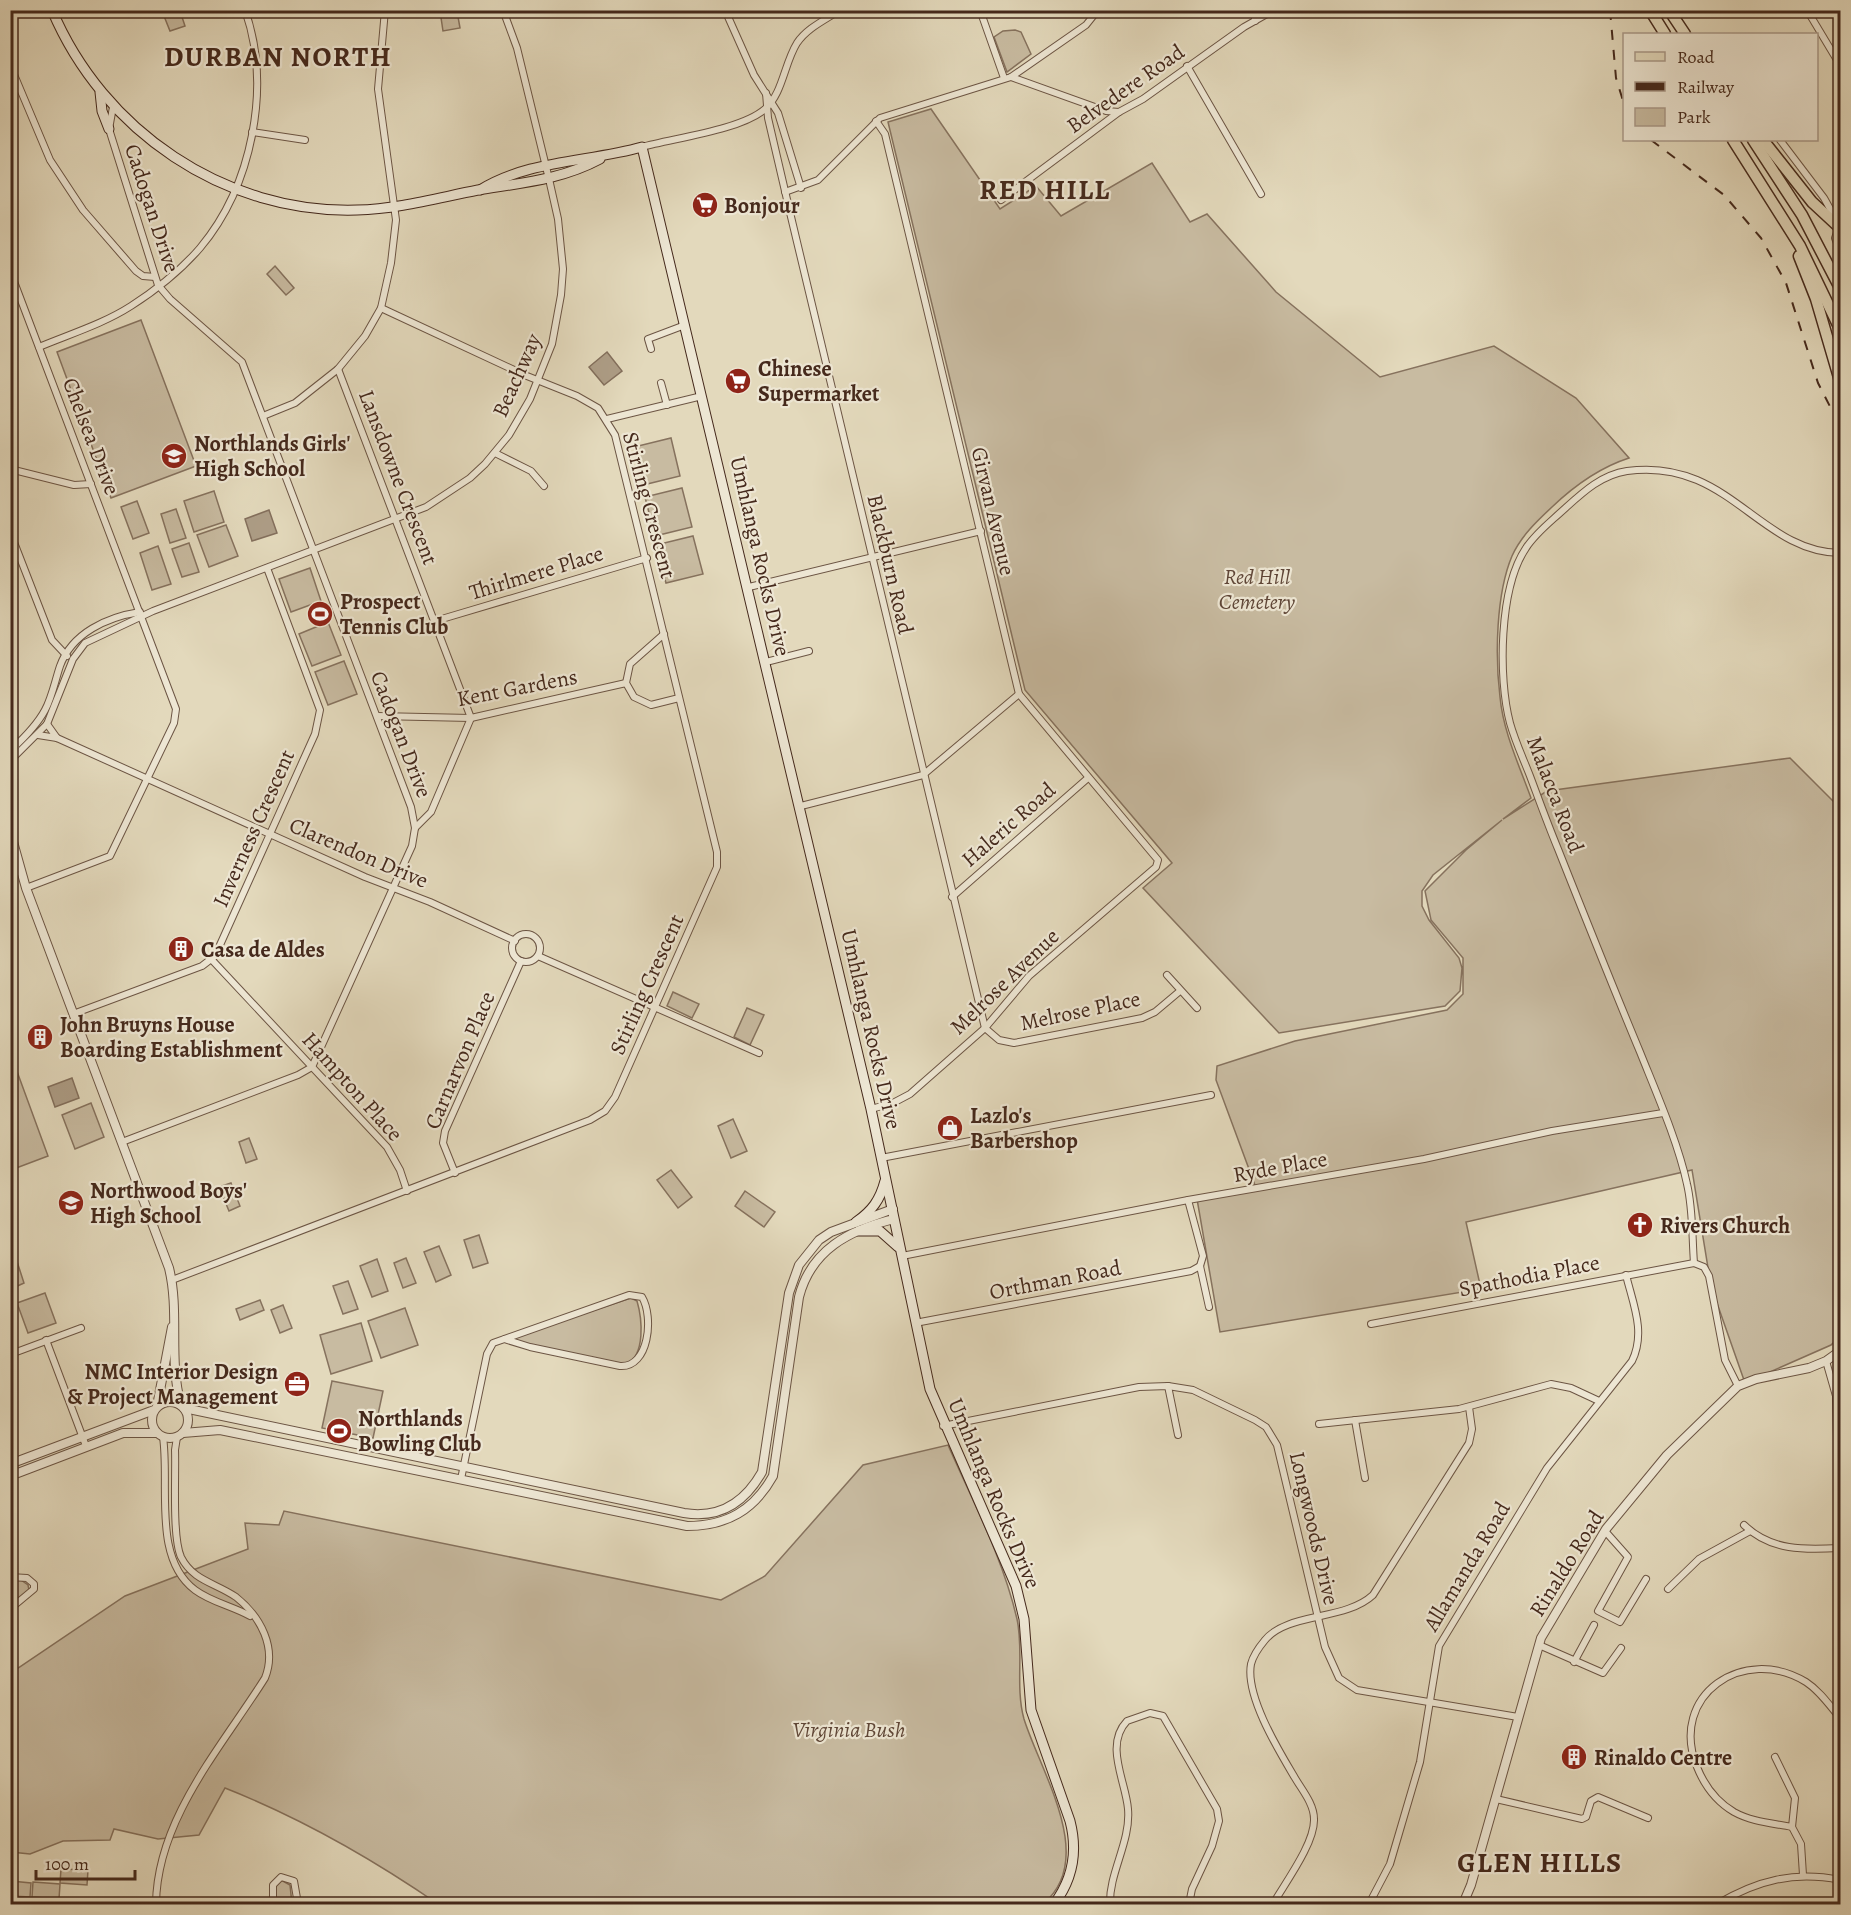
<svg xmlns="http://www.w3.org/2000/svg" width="1851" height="1915" viewBox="0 0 1851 1915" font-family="Alegreya,serif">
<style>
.green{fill:#c8bba1;stroke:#86725e;stroke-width:1.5}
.water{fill:#ad9d86;stroke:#836f5c;stroke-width:1.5}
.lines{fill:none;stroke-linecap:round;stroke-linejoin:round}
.minor-casing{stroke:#6c5544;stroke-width:8}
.tertiary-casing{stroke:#6c5544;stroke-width:10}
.secondary-casing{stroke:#45291c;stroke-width:11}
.primary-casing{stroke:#45291c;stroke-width:13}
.minor{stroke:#ede6d3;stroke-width:6}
.tertiary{stroke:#ede6d3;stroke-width:8}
.secondary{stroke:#ede6d3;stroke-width:9}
.primary{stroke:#e3d9bc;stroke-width:10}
.rail{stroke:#45291c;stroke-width:2;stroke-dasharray:10 10;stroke-linecap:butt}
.labels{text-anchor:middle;stroke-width:4.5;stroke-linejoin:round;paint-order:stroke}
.street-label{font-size:22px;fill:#45291c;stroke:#ede6d3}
.poi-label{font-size:22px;font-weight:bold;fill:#45291c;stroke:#ede6d3;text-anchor:start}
.park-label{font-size:22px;font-style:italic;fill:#5f4637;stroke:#ede6d3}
.district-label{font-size:28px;font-weight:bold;letter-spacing:1.5px;fill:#45291c;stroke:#ede6d3}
</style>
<rect width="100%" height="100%" fill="#e3d9bc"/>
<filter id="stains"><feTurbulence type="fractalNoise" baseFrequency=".00333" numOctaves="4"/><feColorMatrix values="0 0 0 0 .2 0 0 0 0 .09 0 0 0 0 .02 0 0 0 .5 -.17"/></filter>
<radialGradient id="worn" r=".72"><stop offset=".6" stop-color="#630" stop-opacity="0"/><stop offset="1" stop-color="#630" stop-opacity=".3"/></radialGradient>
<!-- green -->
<g class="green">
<path d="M162,11H180L185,26L170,31Z"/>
<path d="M440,11H457L460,28L443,31Z"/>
<path d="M1015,30L1021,32L1031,54L1007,72L994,37L1003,31Z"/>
<path d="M931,109L1000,209L1036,186L1061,216L1152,163L1190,222L1207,214L1276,292L1380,377L1494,346L1576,398L1629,458C1601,467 1574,486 1552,507C1537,521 1521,536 1512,556C1496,594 1495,656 1500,697C1503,731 1519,765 1531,798L1503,819L1547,791L1790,758L1840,808V1336L1831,1345L1745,1383L1711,1286L1692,1170L1466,1222L1481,1289L1220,1332L1197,1199L1256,1188L1216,1080L1217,1066L1295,1041L1447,1010L1463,994V958L1431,920L1425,891L1466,850L1502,820L1433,875L1422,891V906L1429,920L1459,958L1462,968L1460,991L1445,1006L1279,1033L1143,888L1172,863L1025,690L888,122Z"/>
<path d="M275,266L294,288L286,295L267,274Z"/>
<path d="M141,320L196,466L111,498L57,352Z"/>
<path d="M671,438L680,476L643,485L634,447Z"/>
<path d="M682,488L692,527L655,536L645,497Z"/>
<path d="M214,491L224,522L194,532L184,501Z"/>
<path d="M137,501L149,533L133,539L121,507Z"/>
<path d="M176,509L186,538L170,543L161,514Z"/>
<path d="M226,525L238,556L209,567L197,535Z"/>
<path d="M693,536L703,574L666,583L656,545Z"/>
<path d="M189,543L199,572L182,577L172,549Z"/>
<path d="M158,546L171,584L152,590L140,553Z"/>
<path d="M310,568L321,601L291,612L279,579Z"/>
<path d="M323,605L328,619L317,623L313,609Z"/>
<path d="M328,622L341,655L312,666L299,634Z"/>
<path d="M344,661L357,694L328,705L315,672Z"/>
<path d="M673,992L699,1004L692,1018L667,1006Z"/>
<path d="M747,1008L764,1015L750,1045L734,1037Z"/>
<path d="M11,1055L48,1156L11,1170H10Z"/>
<path d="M91,1103L104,1137L75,1149L62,1115Z"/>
<path d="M733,1119L747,1151L731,1158L718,1126Z"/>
<path d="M249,1138L257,1159L246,1163L239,1142Z"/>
<path d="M671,1170L692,1197L678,1208L657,1180Z"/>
<path d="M231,1183L240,1206L229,1211L219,1187Z"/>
<path d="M745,1191L775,1212L764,1227L735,1206Z"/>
<path d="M479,1235L488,1263L473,1268L464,1240Z"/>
<path d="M11,1243L24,1283L11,1289H10Z"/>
<path d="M439,1246L451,1275L436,1282L424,1252Z"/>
<path d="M406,1258L416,1283L403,1288L394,1263Z"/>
<path d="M377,1259L388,1291L372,1297L360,1266Z"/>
<path d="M348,1281L358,1309L343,1314L333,1286Z"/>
<path d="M45,1293L56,1323L28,1333L17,1303Z"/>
<path d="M631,1298L637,1301C642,1318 646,1355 626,1365L511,1341L513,1337Z"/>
<path d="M260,1300L264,1310L240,1320L236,1309Z"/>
<path d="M283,1305L292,1328L280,1333L271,1310Z"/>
<path d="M405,1308L418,1345L381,1358L368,1321Z"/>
<path d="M361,1323L372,1361L331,1374L320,1335Z"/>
<path d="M332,1381L383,1391L373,1438L322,1428Z"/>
<path d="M948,1445C973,1502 1003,1558 1017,1619C1024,1650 1015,1687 1024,1719C1040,1771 1098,1859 1043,1904H438C371,1858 301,1818 225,1788L199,1835L158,1839L114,1829L110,1840L63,1841L30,1854L11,1852V1673L125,1596L248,1549L245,1523L279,1525L284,1511L721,1600L765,1576L863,1465Z"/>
<path d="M11,1580H21L28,1585L29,1590L11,1605Z"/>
<path d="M61,1869L88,1870L87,1885L60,1883Z"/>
<path d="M281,1880L290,1885L292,1904H270C269,1893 269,1885 281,1880Z"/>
<path d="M11,1881L31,1883L30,1897L11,1896Z"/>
<path d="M33,1882L60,1884L59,1899L32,1897Z"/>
</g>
<!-- water -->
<g class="water">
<path d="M607,352L622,371L604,385L589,367Z"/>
<path d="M269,510L277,533L252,541L245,519Z"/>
<path d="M72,1078L79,1098L55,1107L48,1087Z"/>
</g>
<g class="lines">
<!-- minor casing -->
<g class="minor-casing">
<g id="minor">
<path d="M725,10L754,75L778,113L801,188"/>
<path d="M980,10L1004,78"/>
<path d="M1807,10L1840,65"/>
<path d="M1255,21V10"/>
<path d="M10,65L50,160L83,210L136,271L143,276L155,277"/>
<path d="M1187,66L1261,194"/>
<path d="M1011,77L1106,111L1119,112"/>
<path d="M766,93L768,118L792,221L985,1028L999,1040L1014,1043L1142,1018L1155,1012L1180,991"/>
<path d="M113,107L109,129L158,285L170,299L242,362L411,807L415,828"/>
<path d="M252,132L305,140"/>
<path d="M1780,140L1824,198L1839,225"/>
<path d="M642,147C674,138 741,130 765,109C783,93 784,64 797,43C807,28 825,20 840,10"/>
<path d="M785,192L818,180L880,118L1011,77L1086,25L1098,10"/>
<path d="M1001,200L1119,112L1143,99L1244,27L1274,10"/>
<path d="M1839,227L1835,238L1840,251"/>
<path d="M10,271L176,709L174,723L110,856L26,888"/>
<path d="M39,347C70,334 103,324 131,306C156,290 181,270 200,248C252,186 272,87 245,10"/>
<path d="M651,349L648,339L685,325"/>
<path d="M661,383L667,405"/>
<path d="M263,416L295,403L338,369L365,336L381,308L391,263L396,220L378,89L385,10"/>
<path d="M607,419L702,396"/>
<path d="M495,453L531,471L544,486"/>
<path d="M10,469L74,485L91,484"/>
<path d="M10,532L52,640L67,656"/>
<path d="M749,587L981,531"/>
<path d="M435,621L647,558"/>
<path d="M664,634L630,664L626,683L634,697L651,705L679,698"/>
<path d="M766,662L809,651"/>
<path d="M377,716L471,718L626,683"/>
<path d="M47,724L57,738"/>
<path d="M38,735L57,738L365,877L430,902L515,941"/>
<path d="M12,749C24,738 37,725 45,710C52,697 55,681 60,666C72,633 107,617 140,612"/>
<path d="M10,761L47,724L73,659L85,643L153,611L426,507L470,478L485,464L509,435L530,399L552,344L561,295L563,269L558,219L549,179L517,48L503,10"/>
<path d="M801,806L923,775L1019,694"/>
<path d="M952,897L1088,778"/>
<circle cx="526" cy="948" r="14"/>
<path d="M538,956L759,1053"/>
<path d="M212,960L387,1147L400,1170L407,1191"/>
<path d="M1167,975L1197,1008"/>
<path d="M73,1014L202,966L215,956L315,734L320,710L267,568"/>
<path d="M871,1109L893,1103L910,1094L985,1028L1029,976L1156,867L1158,860L1019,694L885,134L876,121"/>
<path d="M122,1142L298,1075L312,1067L412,846L415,828L431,812L471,718L338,369"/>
<path d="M881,1158L1211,1095"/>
<path d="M455,1173L443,1143L445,1131L521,961"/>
<path d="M1188,1200L1203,1256L1200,1266L1209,1307"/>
<path d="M902,1256L1188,1200L1424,1159L1552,1131L1663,1113"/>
<path d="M172,1280L590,1120L605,1111L615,1097L717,867V852L615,435L598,408L577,396L527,376L381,308"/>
<path d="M915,1323L1191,1271L1200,1266"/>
<path d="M1371,1324L1694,1263"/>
<path d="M46,1340L86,1446"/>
<path d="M11,1354L81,1328"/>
<path d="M1826,1361L1836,1396L1840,1558"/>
<path d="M1168,1386L1178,1435"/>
<path d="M1738,1386L1725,1360L1709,1276L1704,1267L1694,1263C1692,1237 1693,1209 1687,1184C1678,1142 1656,1092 1640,1052C1612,985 1585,917 1558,849C1548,825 1539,800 1530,776C1523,758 1515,741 1510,723C1498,678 1499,588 1526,548C1535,534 1549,523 1561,512C1581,494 1600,475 1627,471C1728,457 1759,552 1840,553"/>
<path d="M1355,1420L1365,1478"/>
<path d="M1319,1424L1459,1409L1551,1384L1571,1388L1599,1401"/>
<path d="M943,1426L1139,1387L1168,1386L1193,1390L1255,1420L1266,1427L1277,1445L1325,1647L1339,1678L1357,1690L1518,1717"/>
<path d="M163,1437C170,1485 152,1558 195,1590C211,1602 232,1606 250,1616"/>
<path d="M461,1479L487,1354L493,1343L629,1295L642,1297C654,1317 649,1368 620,1366L530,1347L504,1339"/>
<path d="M1744,1525C1771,1551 1805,1550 1839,1548"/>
<path d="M1605,1531L1628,1557L1598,1611L1620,1622L1646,1579"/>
<path d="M10,1577L27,1578L34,1584V1589L10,1609"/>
<path d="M1668,1589L1699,1559L1750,1531"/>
<path d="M1539,1645L1603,1673L1621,1648"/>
<path d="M1574,1662L1594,1625"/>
<path d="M1775,1757L1795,1798L1792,1827"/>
<path d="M1496,1799L1582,1819L1586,1817L1591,1801L1598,1797L1648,1818"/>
<path d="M1803,1875L1801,1844L1792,1827C1772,1823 1752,1822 1734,1812C1717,1802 1705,1787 1697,1767C1668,1695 1744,1644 1806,1682C1820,1691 1830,1706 1840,1718"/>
<path d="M156,1904C157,1819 221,1748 265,1678C277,1648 261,1617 236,1597C216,1583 193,1581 181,1557C172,1537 176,1474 175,1450L177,1437"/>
<path d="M273,1904V1885L281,1877L294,1881L298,1904"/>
<path d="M1110,1904C1109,1873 1131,1841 1128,1809C1126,1782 1104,1745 1127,1721L1150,1713L1163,1716L1217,1809L1219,1821L1212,1846L1192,1889L1189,1904"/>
<path d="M1273,1904C1285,1883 1315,1843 1314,1819C1314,1804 1302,1790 1295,1778C1279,1751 1245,1696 1251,1664C1253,1656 1260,1646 1265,1640C1288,1612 1345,1621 1373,1595L1469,1443L1472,1429L1469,1407"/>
<path d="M1369,1904L1390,1864L1420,1762L1439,1646L1547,1468L1632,1361C1646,1332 1633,1304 1626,1275"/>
<path d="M1717,1904C1758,1880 1794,1871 1840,1880"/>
</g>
</g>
<!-- tertiary casing -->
<g class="tertiary-casing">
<g id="tertiary">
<path d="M10,747L15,746"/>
<path d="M10,831L26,888L169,1268C180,1313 168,1359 181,1405"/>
<circle cx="170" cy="1420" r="18"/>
<path d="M157,1406L172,1327"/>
<path d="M184,1408L684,1513C720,1519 745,1502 762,1472L789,1293L799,1265L819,1240L831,1232L893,1209"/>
<path d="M183,1433L220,1430L687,1526C727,1526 754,1510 773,1476L799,1297C811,1250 849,1230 894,1219"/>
<path d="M10,1464L154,1410"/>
<path d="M10,1476L123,1433H157"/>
<path d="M1463,1904L1471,1885L1541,1638L1606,1529L1667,1455L1738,1386L1756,1379L1809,1368L1826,1361L1840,1351"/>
</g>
</g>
<!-- secondary casing -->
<g class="secondary-casing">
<g id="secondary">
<path d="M52,10C103,131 225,214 357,210C398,209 437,198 478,190C520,183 561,180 600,159"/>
<path d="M100,92L102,111L109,129"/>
<path d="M480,190C528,160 589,162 642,147L871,1109L930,1389L1016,1586L1024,1619L1031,1710L1070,1821C1078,1852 1073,1879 1054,1904"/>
<path d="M856,1222C872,1211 880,1200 885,1181"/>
<path d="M859,1231H880L898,1247"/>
</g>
</g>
<!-- primary casing -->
<g class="primary-casing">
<g id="primary">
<path d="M1650,10L1665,34"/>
<path d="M1669,10L1685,34"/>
<path d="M1733,140L1800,246L1840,329"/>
<path d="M1753,140L1802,215L1840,288"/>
<path d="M1763,140L1812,202L1839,227"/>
<path d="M1799,256L1816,299L1840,381"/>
</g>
</g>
<!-- minor -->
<use href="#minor" class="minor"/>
<!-- tertiary -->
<use href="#tertiary" class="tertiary"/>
<!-- secondary -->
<use href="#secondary" class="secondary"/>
<!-- primary -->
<use href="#primary" class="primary"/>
<!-- rail -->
<g class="rail">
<path d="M1610,10L1616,78L1624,104"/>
<path d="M1651,140L1724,195L1761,238L1786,283L1818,383L1840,426"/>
</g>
</g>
<!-- icons -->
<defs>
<g id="supermarket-disc" transform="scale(1.35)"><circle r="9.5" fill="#8f2418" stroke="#ede6d3"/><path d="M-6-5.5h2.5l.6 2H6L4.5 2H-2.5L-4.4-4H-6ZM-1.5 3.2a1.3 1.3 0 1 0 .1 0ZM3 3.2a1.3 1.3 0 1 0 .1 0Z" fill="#fff"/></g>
<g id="school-disc" transform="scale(1.35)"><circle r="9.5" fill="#8f2418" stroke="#ede6d3"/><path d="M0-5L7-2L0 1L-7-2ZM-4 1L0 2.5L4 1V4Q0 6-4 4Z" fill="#fff"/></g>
<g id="stadium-disc" transform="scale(1.35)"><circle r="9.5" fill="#8f2418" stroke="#ede6d3"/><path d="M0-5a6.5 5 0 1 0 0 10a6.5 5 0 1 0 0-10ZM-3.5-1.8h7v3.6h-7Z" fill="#fff"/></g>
<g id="building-disc" transform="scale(1.35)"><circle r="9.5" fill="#8f2418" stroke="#ede6d3"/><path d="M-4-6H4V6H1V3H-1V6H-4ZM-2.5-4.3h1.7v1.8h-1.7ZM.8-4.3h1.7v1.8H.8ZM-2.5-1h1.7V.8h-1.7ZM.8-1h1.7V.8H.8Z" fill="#fff"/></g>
<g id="shop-disc" transform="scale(1.35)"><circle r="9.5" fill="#8f2418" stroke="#ede6d3"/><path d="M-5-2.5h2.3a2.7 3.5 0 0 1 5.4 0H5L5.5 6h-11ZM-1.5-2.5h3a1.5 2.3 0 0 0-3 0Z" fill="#fff"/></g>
<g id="church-disc" transform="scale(1.35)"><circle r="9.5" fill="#8f2418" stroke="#ede6d3"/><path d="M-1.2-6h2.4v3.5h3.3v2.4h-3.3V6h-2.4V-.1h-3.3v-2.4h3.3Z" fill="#fff"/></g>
<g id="office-disc" transform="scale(1.35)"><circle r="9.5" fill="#8f2418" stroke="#ede6d3"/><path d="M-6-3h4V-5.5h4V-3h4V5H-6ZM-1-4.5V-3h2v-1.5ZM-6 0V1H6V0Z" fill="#fff"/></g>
</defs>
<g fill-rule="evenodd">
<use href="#supermarket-disc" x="705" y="205"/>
<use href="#supermarket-disc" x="738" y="381"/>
<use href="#school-disc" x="174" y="456"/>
<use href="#stadium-disc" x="320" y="614"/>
<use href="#building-disc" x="181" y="949"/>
<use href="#building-disc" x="40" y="1037"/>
<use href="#shop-disc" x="950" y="1128"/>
<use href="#school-disc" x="71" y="1203"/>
<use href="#church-disc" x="1640" y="1225"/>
<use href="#office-disc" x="297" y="1384"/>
<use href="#stadium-disc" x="339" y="1431"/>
<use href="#building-disc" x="1574" y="1757"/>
</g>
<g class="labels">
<!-- street labels -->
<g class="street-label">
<text transform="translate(1125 88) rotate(-35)" y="8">Belvedere Road</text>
<text transform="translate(153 208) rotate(72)" y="8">Cadogan Drive</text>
<text transform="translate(516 375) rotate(-66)" y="8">Beachway</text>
<text transform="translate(92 436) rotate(69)" y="8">Chelsea Drive</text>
<text transform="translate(399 477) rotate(69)" y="8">Lansdowne Crescent</text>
<text transform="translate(650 505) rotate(75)" y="8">Stirling Crescent</text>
<text transform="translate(994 511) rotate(77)" y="8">Girvan Avenue</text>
<text transform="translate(761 556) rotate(77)" y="8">Umhlanga Rocks Drive</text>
<text transform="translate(891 564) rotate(77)" y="8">Blackburn Road</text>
<text transform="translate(536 572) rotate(-17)" y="8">Thirlmere Place</text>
<text transform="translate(517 687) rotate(-11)" y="8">Kent Gardens</text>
<text transform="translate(402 734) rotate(69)" y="8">Cadogan Drive</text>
<text transform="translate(1556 794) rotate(69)" y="8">Malacca Road</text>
<text transform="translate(1008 824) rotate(-41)" y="8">Haleric Road</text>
<text transform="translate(253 828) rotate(-66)" y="8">Inverness Crescent</text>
<text transform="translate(359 852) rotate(23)" y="8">Clarendon Drive</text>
<text transform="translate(1004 981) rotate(-44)" y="8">Melrose Avenue</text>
<text transform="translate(646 984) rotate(-66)" y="8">Stirling Crescent</text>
<text transform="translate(1080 1010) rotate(-12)" y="8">Melrose Place</text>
<text transform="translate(872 1029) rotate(77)" y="8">Umhlanga Rocks Drive</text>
<text transform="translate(459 1060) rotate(-67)" y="8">Carnarvon Place</text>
<text transform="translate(353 1086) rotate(48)" y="8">Hampton Place</text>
<text transform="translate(1280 1166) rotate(-10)" y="8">Ryde Place</text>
<text transform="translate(1529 1275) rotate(-11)" y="8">Spathodia Place</text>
<text transform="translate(1055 1279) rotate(-11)" y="8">Orthman Road</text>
<text transform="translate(995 1493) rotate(67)" y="8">Umhlanga Rocks Drive</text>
<text transform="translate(1315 1528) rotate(77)" y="8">Longwoods Drive</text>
<text transform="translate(1566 1563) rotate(-58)" y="8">Rinaldo Road</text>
<text transform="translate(1466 1566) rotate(-59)" y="8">Allamanda Road</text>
</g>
<!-- poi labels -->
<g class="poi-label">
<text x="724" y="213">Bonjour</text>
<text x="758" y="376">Chinese<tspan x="758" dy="25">Supermarket</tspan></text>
<text x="194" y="451">Northlands Girls'<tspan x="194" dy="25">High School</tspan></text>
<text x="340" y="609">Prospect<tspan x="340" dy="25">Tennis Club</tspan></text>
<text x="201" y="957">Casa de Aldes</text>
<text x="60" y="1032">John Bruyns House<tspan x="60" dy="25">Boarding Establishment</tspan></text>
<text x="970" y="1123">Lazlo's<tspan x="970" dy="25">Barbershop</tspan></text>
<text x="90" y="1198">Northwood Boys'<tspan x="90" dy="25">High School</tspan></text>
<text x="1660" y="1233">Rivers Church</text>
<text x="278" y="1379" text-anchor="end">NMC Interior Design<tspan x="278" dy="25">&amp; Project Management</tspan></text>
<text x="358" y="1426">Northlands<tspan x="358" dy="25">Bowling Club</tspan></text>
<text x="1594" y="1765">Rinaldo Centre</text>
</g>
<!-- park labels -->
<g class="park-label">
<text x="1257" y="584">Red Hill<tspan x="1257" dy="25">Cemetery</tspan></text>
<text x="849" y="1737">Virginia Bush</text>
</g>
<!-- district labels -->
<g class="district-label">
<text x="278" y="66">DURBAN NORTH</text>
<text x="1045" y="199">RED HILL</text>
<text x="1540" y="1872">GLEN HILLS</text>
</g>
</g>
<!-- margin -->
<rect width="1851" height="1915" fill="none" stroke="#e3d9bc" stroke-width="36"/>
<rect x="12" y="12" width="1827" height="1891" fill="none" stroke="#45291c" stroke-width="3"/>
<rect x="18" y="18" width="1815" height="1879" fill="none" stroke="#45291c" stroke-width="1.5"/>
<!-- legend -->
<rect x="1623" y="33" width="195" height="108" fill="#ede6d3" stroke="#aa9a8a" stroke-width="1.5"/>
<rect x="1635" y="52" width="30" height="9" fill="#e3d9bc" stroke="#aa9a8a" stroke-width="1.5"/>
<text x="1677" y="63" font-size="18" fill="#45291c">Road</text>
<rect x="1635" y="82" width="30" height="9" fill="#45291c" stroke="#aa9a8a" stroke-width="1.5"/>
<text x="1677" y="93" font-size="18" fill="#45291c">Railway</text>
<rect x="1635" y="108" width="30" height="18" fill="#c8bba1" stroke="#aa9a8a" stroke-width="1.5"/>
<text x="1677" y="123" font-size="18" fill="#45291c">Park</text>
<!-- scale -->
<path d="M36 1870v9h99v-9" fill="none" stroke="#45291c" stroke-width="3"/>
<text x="45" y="1870" font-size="18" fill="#45291c" stroke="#ede6d3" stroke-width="4.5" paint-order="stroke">100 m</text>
<rect width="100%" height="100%" filter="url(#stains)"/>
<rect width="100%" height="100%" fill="url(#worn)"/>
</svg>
